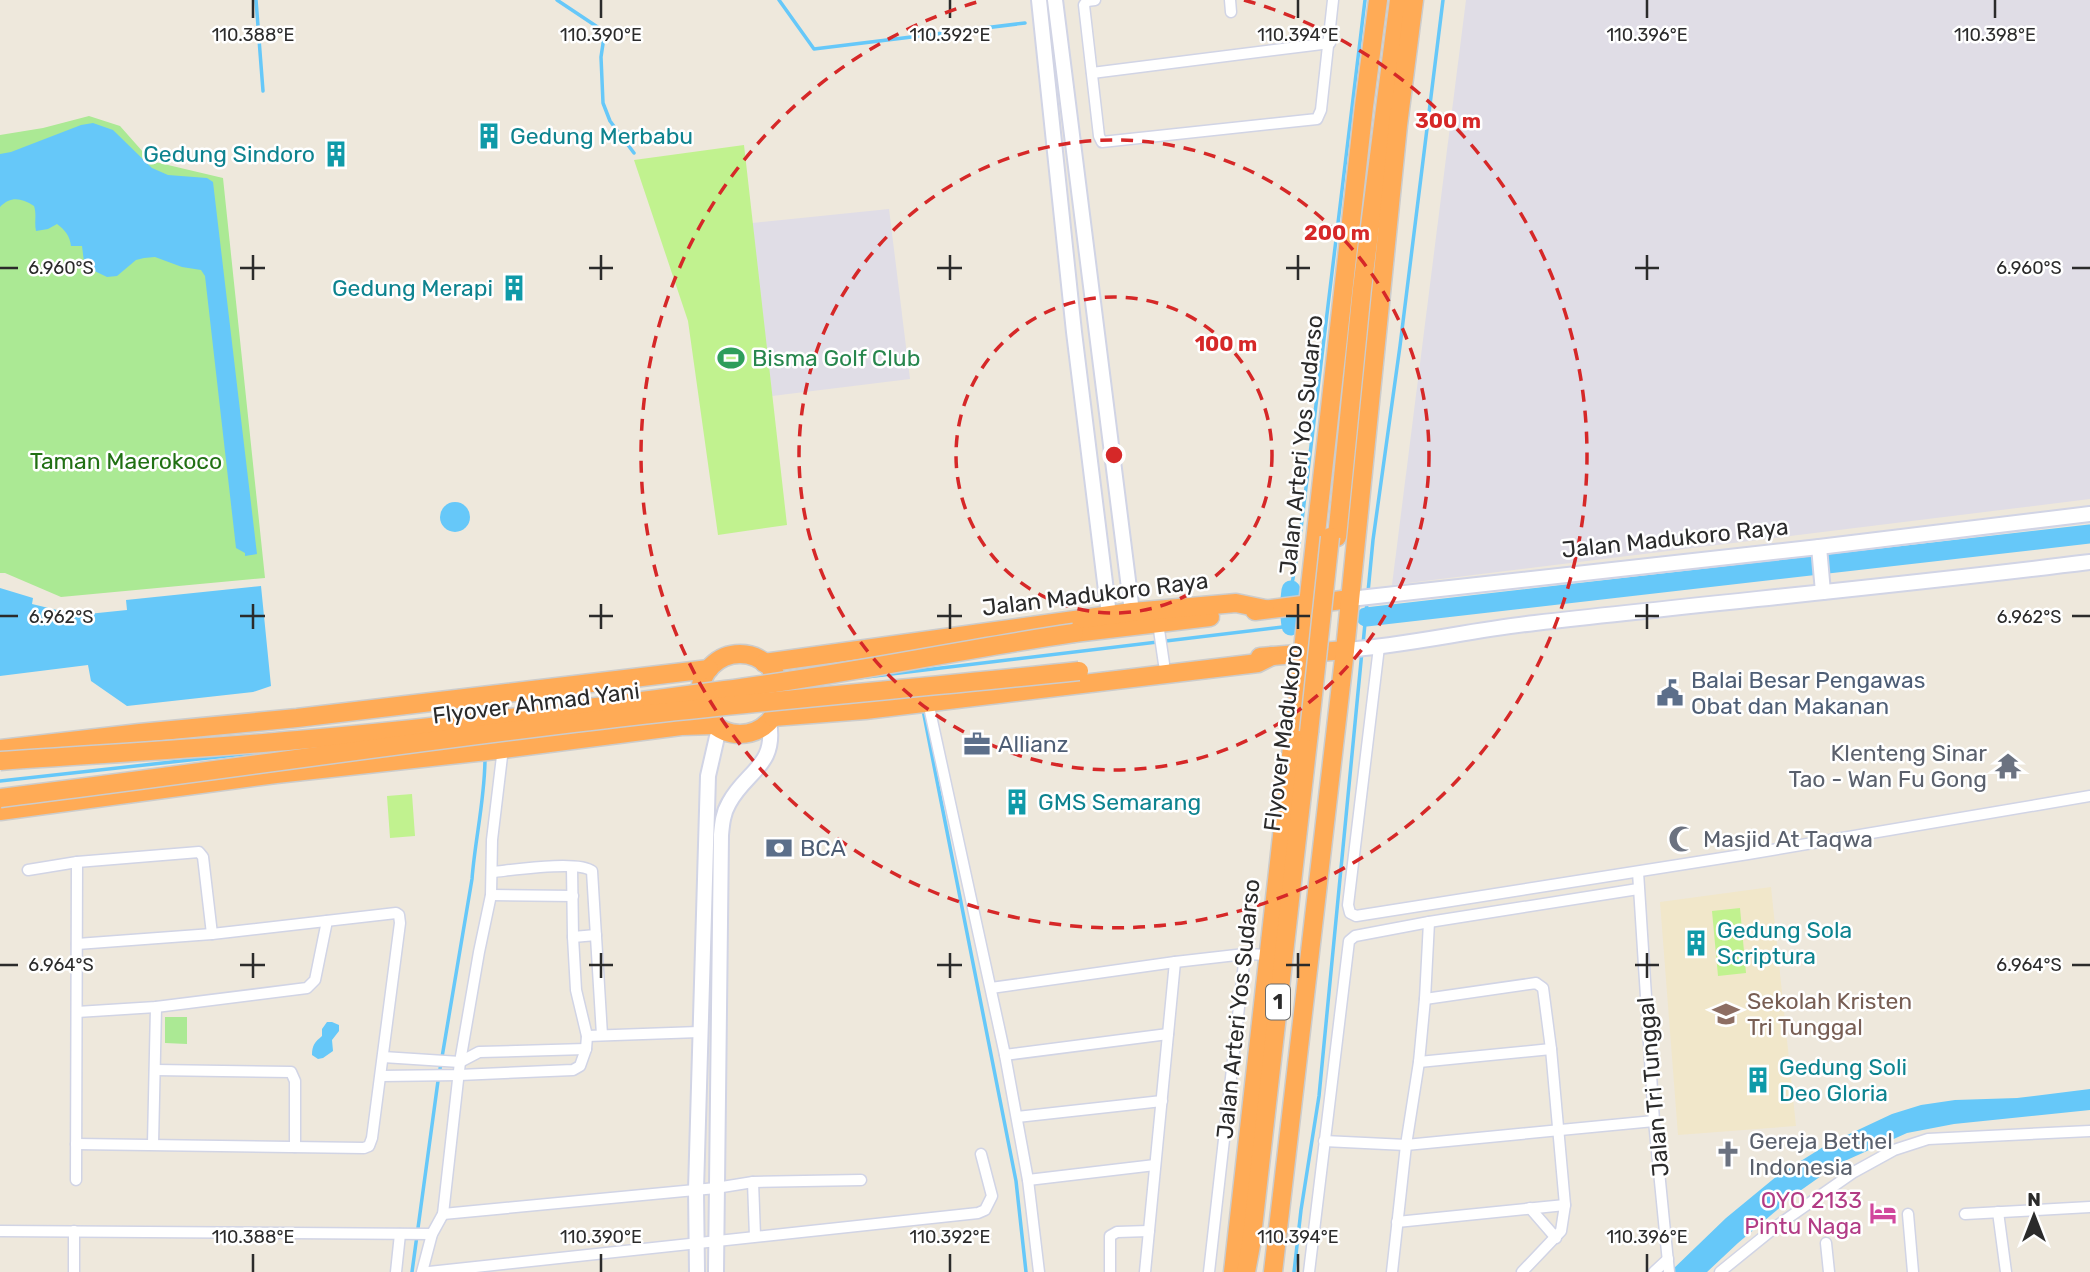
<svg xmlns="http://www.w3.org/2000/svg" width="2090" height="1272" viewBox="0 0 2090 1272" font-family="Rubik,sans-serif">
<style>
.industrial{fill:#e0dde6}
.education{fill:#f1e7ca}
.green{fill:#abe994}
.pitch{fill:#c1f28f}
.water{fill:#66c8f9}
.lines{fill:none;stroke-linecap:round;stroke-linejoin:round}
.stream{stroke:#66c8f9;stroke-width:3.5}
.river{stroke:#66c8f9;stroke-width:19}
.street-casing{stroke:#d1d4e5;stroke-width:13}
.secondary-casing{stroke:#d1d4e5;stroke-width:18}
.highway-casing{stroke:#ccc;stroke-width:21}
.street{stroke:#fff;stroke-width:10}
.secondary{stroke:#fff;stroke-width:14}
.highway{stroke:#ffab56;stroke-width:18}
.highway-bridge-casing{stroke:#ccc;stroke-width:21;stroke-linecap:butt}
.highway-bridge{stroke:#ffab56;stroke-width:18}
.ticks{fill:none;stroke:#2b2b2b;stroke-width:2.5}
.ring{fill:none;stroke:#d62828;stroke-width:3.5;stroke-dasharray:12 9}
.labels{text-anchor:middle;stroke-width:5;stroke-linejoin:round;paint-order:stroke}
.shield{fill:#fff;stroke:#6b6b6b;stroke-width:2}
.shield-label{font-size:21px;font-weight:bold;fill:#2b2b2b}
.culture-label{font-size:23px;fill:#0d838f;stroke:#fff;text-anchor:start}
.leisure-label{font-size:23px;fill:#27864d;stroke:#fff;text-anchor:start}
.street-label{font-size:23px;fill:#2b2b2b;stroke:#fff}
.park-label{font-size:23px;fill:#217014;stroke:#fff}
.service-label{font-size:23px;fill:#4e5e75;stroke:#fff;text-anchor:start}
.worship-label{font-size:23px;fill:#5b616d;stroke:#fff;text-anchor:start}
.education-label{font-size:23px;fill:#785e54;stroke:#fff;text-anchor:start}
.hotel-label{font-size:23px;fill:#b23c85;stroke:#fff;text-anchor:end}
.ticks-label{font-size:18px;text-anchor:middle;fill:#2b2b2b;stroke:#fff;stroke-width:5;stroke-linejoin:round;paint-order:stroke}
.centre{fill:#d62828;stroke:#fff;stroke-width:3.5}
.ring-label{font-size:21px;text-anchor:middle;font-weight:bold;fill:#d62828;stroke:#fff;stroke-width:5;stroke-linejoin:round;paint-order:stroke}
</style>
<rect width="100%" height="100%" fill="#eee8dc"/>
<!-- industrial -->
<g class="industrial">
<path d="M1466,0H2090V499L1392,585Z"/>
<path d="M889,209L910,379L772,396L752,223Z"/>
</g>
<!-- education -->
<path class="education" d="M1771,887L1796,1126L1678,1135L1660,902Z"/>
<!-- green -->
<g class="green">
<path d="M89,116L120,126L151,161L223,178L265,578L61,597L5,573H0V135L43,128Z"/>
<path d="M165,1017H187V1044L165,1043Z"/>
</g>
<!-- pitch -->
<g class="pitch">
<path d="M744,145L787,525L718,535L688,321L634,160Z"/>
<path d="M412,794L415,836L390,838L387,796Z"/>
<path d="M1740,908L1746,973L1718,976L1712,911Z"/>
</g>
<!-- water -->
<g class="water">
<path d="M93,123L113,130L152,168L168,175L207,178L213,182L257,554L245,556V553L236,548L205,276L201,270L182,267L155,257L144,258L136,260L117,276L107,277L78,263L84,262L82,246H71C70,236 65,230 57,224L48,229L36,231C34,222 37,215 34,206C21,198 11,196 0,207V154L11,152L81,125Z"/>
<circle cx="455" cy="517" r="15"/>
<path d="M261,586L271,686L253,692L127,706L91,681L88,665L0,676V588L33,598L32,604L61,611L88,614L127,610L126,600Z"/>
<path d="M327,1022H332L339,1025V1031L332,1040L333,1051L323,1058L318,1059L312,1055C312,1045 315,1042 322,1036V1029Z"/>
<path d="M2090,1089V1110L1954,1124L1907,1133L1838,1164L1797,1193L1738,1243L1707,1272H1670L1726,1218L1777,1176L1828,1144L1892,1114L1921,1105L1955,1100L2017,1098Z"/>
</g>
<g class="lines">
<!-- stream -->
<g class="stream">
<path d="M256,0L263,91"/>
<path d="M557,0L599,28L604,37L601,57L603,103L610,121L634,153"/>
<path d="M779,0L814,49L1025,23"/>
<path d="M1291,590L1300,537L1365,0"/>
<path d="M1368,592L1373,540L1400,346L1443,0"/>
<path d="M1363,644L1367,603"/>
<path d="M858,678L1291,626"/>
<path d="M923,710L1016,1181L1026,1272"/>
<path d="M0,781L253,753"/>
<path d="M412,1272L438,1081L472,879C475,839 485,799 485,758"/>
<path d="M1294,1272L1301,1210L1319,1096L1362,651"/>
</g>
<!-- river -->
<g class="river">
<path d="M1366,617L2090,534"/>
<path d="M1291,626L1289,608L1291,590"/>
</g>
<!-- street casing -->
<g class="street-casing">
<g id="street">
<path d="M1095,0L1087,1L1084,5L1099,136L1102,142L1317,119L1321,110L1333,0"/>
<path d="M1230,0L1231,12"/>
<path d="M1092,73L1330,43"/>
<path d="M1158,623L1164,664"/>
<path d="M1379,647L1348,905L1350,913L1356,916L1748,854L2090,796"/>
<path d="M928,702L1005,1055L1028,1180L1039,1272"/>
<path d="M28,870L77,862L199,852L203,857L212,934"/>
<path d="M493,872C513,870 578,860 592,871L602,1035"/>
<path d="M1638,872L1654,1121L1669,1272"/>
<path d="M491,895L573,896"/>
<path d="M573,937L596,935"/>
<path d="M991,988L1175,962L1245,954L1268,955"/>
<path d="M1425,999L1536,983L1543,988L1551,1049L1565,1205L1561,1231L1522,1272"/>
<path d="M77,1012L156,1007L307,988L315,980L327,921"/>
<path d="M587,1036L699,1032"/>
<path d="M1005,1055L1168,1034"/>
<path d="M383,1057L460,1062L479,1052L586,1049"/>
<path d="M1419,1062L1551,1049"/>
<path d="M155,1070L291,1072L295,1081V1147"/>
<path d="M381,1076L459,1075L573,1070L580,1066L586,1049L587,1036L576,990L573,937L572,867"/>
<path d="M1017,1117L1162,1101"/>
<path d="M1324,1141L1406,1145L1654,1121"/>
<path d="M76,1144L364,1148L369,1146L372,1138L400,923L399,915L396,913L212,934L77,944"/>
<path d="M153,1144L156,1007"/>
<path d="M76,1180L77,862"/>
<path d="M1028,1180L1155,1165"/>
<path d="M753,1182L755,1236"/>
<path d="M1530,1208L1556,1238"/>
<path d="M1998,1212L2006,1272"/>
<path d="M443,1214L716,1188L753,1182L861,1180"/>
<path d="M1908,1214L1913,1272"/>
<path d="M1965,1214L2090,1207"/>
<path d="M1397,1222L1565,1205"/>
<path d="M0,1231L432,1234"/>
<path d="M1826,1243L1829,1272"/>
<path d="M74,1272V1231"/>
<path d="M396,1272L400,1234"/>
<path d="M422,1272L432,1234L443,1214L460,1062L479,952L491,895L492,840L503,748"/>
<path d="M429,1272L978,1213L985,1210L992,1196L981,1154"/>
<path d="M1110,1272V1236L1117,1232L1149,1231"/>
<path d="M1145,1272L1175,962"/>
<path d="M1209,1272L1245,954"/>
<path d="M1309,1272L1349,941L1355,936L1429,922L1638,889"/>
<path d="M1392,1272L1406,1145L1419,1062L1425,999L1429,922"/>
<path d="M1654,1272L1668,1259"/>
<path d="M1720,1272L1778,1225L1854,1172L1894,1150L1928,1139L2090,1131"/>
</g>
</g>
<!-- secondary casing -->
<g class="secondary-casing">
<g id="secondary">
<path d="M1039,0L1074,332L1109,615"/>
<path d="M1055,0L1132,612"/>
<path d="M1819,547L1823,592"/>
<path d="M1350,599L1819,547L2090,514"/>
<path d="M1345,650C1409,645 1471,630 1535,623C1720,602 1905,585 2090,562"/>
<path d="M697,1272L696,1190L708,776L719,728"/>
<path d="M716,1272L721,835C722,824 723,813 729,803C746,771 777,766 769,722"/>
</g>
</g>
<!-- highway casing -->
<g class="highway-casing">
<g id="highway">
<path d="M1337,537L1362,289L1399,0"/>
<path d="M1255,611L1350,599"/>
<path d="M1074,633L1210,617"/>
<circle cx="740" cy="694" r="40"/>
<path d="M1260,657L1345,650"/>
<path d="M764,663L1132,612L1236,603L1265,609"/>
<path d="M773,717L865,710L1250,664L1258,663L1272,656"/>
<path d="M0,749L140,733L297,718L709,669"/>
<path d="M0,811L276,774L496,750L681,726L715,725"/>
<path d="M1233,1272L1364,106L1378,0"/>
<path d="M1246,1272L1251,1245L1309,732"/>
<path d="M1273,1272L1345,650L1398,125L1414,0"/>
</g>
</g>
<!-- street -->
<use href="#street" class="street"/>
<!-- secondary -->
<use href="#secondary" class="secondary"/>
<!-- highway -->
<use href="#highway" class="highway"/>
<!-- highway-bridge casing -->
<g class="highway-bridge-casing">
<g id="highway-bridge">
<path d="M1309,732L1330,537"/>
<path d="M0,761C99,754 199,749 298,740C441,728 584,709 725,690C842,675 958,650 1074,633"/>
<path d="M0,798C211,772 422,740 633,716C782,699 930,687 1079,671"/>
</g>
</g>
<!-- highway-bridge -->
<use href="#highway-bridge" class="highway-bridge"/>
</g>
<!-- ticks -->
<path class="ticks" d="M253,0V18M601,0V18M950,0V18M1298,0V18M1647,0V18M1995,0V18M253,255V280M601,255V280M950,255V280M1298,255V280M1647,255V280M0,268H18M240,268H265M589,268H613M937,268H962M1286,268H1310M1635,268H1659M2072,268H2090M253,604V629M601,604V629M950,604V629M1298,604V629M1647,604V629M0,616H18M240,616H265M589,616H613M937,616H962M1286,616H1310M1635,616H1659M2072,616H2090M253,953V978M601,953V978M950,953V978M1298,953V978M1647,953V978M0,965H18M240,965H265M589,965H613M937,965H962M1286,965H1310M1635,965H1659M2072,965H2090M253,1254V1272M601,1254V1272M950,1254V1272M1298,1254V1272M1647,1254V1272"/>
<!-- distance rings -->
<g class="ring">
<circle cx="1114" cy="455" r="158"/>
<circle cx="1114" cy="455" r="315"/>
<path d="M1244 0A473 473 0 1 1 984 0"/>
</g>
<!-- icons -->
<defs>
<g id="building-bare" transform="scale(2.1)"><path d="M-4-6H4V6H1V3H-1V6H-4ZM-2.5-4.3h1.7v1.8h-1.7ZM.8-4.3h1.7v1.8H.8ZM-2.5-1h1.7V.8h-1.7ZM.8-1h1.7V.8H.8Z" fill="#0f9aa8" stroke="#fff" stroke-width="2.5" paint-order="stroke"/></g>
<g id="stadium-bare" transform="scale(2.1)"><path d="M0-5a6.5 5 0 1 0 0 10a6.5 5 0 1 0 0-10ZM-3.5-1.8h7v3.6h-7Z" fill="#2e9e5b" stroke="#fff" stroke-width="2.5" paint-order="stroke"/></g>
<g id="civic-bare" transform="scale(2.1)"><path d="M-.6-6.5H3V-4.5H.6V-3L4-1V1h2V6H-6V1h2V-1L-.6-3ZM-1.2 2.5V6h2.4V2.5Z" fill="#5c6f8a" stroke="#fff" stroke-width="2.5" paint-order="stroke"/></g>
<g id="office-bare" transform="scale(2.1)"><path d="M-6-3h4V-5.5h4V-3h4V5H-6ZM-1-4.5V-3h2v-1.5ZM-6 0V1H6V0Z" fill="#5c6f8a" stroke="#fff" stroke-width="2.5" paint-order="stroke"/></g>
<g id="temple-bare" transform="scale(2.1)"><path d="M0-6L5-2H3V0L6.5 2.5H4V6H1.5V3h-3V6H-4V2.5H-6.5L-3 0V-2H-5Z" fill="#6b7280" stroke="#fff" stroke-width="2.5" paint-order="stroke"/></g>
<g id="mosque-bare" transform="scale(2.1)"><path d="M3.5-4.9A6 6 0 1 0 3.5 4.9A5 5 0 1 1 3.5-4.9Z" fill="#6b7280" stroke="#fff" stroke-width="2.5" paint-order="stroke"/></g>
<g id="bank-bare" transform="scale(2.1)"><path d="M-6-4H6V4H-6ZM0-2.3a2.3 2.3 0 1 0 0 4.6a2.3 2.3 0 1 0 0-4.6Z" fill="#5c6f8a" stroke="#fff" stroke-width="2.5" paint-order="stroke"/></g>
<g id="school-bare" transform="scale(2.1)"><path d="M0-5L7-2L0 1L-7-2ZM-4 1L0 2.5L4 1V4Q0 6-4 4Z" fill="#8d6e63" stroke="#fff" stroke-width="2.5" paint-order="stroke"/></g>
<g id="church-bare" transform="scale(2.1)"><path d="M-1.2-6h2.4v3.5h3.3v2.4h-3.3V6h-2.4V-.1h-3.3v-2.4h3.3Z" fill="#6b7280" stroke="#fff" stroke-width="2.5" paint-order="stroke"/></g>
<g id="hotel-bare" transform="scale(2.1)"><path d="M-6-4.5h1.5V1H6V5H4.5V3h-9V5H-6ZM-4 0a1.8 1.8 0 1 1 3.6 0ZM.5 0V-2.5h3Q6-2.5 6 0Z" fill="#d1479c" stroke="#fff" stroke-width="2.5" paint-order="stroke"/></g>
</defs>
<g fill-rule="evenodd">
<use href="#building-bare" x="489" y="136"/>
<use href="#building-bare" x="336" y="154"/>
<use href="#building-bare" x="514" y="288"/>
<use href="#stadium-bare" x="731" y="358"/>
<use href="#civic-bare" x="1670" y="693"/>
<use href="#office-bare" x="977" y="744"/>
<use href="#temple-bare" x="2008" y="766"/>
<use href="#building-bare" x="1017" y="802"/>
<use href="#mosque-bare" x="1682" y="839"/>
<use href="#bank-bare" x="779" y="848"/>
<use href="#building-bare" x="1696" y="943"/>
<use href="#school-bare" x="1726" y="1014"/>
<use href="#building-bare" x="1758" y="1080"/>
<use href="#church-bare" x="1728" y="1154"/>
<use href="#hotel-bare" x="1883" y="1213"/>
</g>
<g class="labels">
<!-- shield labels -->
<rect class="shield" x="1266" y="984.5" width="24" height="35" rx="5"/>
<g class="shield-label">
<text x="1278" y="1009">1</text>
</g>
<!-- culture labels -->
<g class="culture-label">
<text x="510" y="144">Gedung Merbabu</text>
<text x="315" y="162" text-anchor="end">Gedung Sindoro</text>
<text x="493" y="296" text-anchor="end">Gedung Merapi</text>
<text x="1038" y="810">GMS Semarang</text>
<text x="1717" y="938">Gedung Sola<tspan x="1717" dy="26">Scriptura</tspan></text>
<text x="1779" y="1075">Gedung Soli<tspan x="1779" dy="26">Deo Gloria</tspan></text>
</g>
<!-- leisure labels -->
<g class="leisure-label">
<text x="752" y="366">Bisma Golf Club</text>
</g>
<!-- street labels -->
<g class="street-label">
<text transform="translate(1301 445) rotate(-84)" y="8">Jalan Arteri Yos Sudarso</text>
<text transform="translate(1675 538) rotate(-6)" y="8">Jalan Madukoro Raya</text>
<text transform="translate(1095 594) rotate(-7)" y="8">Jalan Madukoro Raya</text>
<text transform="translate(536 703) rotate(-7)" y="8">Flyover Ahmad Yani</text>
<text transform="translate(1283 738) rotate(-83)" y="8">Flyover Madukoro</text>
<text transform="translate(1238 1009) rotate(-84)" y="8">Jalan Arteri Yos Sudarso</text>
<text transform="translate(1653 1087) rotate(-95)" y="8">Jalan Tri Tunggal</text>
</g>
<!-- park labels -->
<g class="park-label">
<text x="126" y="469">Taman Maerokoco</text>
</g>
<!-- service labels -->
<g class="service-label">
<text x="1691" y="688">Balai Besar Pengawas<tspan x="1691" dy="26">Obat dan Makanan</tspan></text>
<text x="998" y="752">Allianz</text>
<text x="800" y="856">BCA</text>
</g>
<!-- worship labels -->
<g class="worship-label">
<text x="1987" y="761" text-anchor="end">Klenteng Sinar<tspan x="1987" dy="26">Tao - Wan Fu Gong</tspan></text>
<text x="1703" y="847">Masjid At Taqwa</text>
<text x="1749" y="1149">Gereja Bethel<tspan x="1749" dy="26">Indonesia</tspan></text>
</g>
<!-- education labels -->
<g class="education-label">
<text x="1747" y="1009">Sekolah Kristen<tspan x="1747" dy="26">Tri Tunggal</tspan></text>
</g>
<!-- hotel labels -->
<g class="hotel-label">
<text x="1862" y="1208">OYO 2133<tspan x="1862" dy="26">Pintu Naga</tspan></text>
</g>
</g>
<g class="ticks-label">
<text x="253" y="41">110.388°E</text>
<text x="601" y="41">110.390°E</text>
<text x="950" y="41">110.392°E</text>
<text x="1298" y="41">110.394°E</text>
<text x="1647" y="41">110.396°E</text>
<text x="1995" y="41">110.398°E</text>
<text x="61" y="274">6.960°S</text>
<text x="2029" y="274">6.960°S</text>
<text x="61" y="623">6.962°S</text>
<text x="2029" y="623">6.962°S</text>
<text x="61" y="971">6.964°S</text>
<text x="2029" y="971">6.964°S</text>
<text x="253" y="1243">110.388°E</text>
<text x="601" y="1243">110.390°E</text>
<text x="950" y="1243">110.392°E</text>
<text x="1298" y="1243">110.394°E</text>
<text x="1647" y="1243">110.396°E</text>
</g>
<circle cx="1114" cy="455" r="10" class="centre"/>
<g class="ring-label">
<text x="1448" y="128">300 m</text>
<text x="1337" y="240">200 m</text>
<text x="1226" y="351">100 m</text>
</g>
<!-- north arrow -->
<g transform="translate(2034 1216)" stroke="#ffffff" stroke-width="5" paint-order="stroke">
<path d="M0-5L12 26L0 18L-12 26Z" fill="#2b2b2b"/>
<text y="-10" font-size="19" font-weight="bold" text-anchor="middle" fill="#2b2b2b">N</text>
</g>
</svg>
